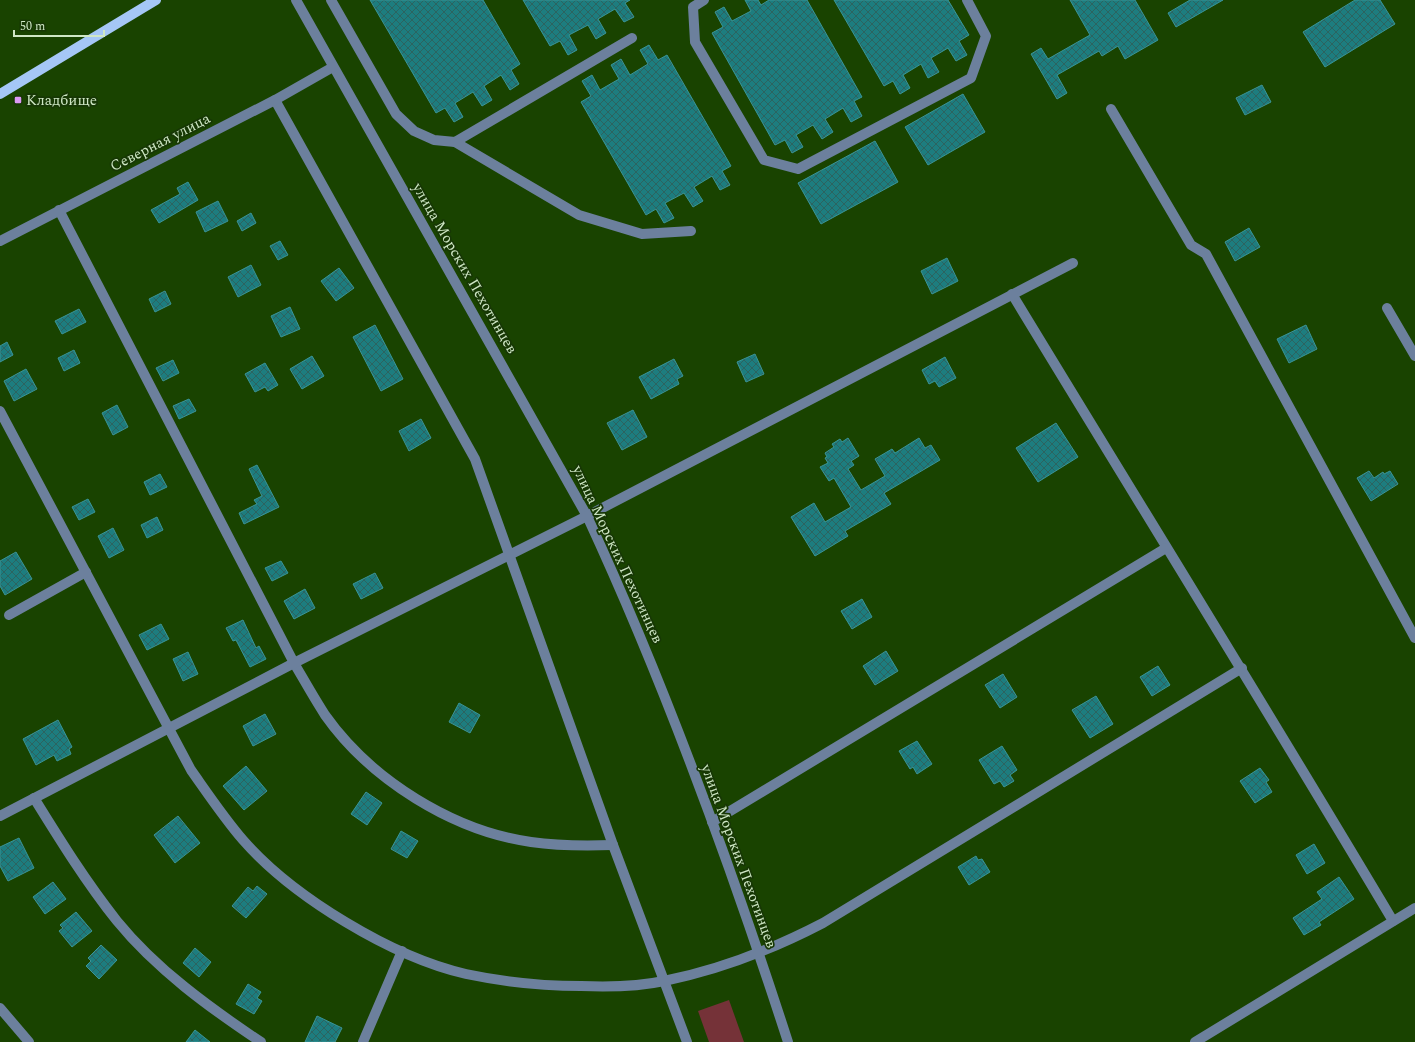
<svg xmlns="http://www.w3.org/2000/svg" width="1415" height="1042" viewBox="0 0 1415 1042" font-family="Spectral,serif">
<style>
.park{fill:#753238}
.building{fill:url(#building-cross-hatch);stroke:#3b9496}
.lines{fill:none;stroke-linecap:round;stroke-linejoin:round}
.minor{stroke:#6c809d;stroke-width:10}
.major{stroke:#a5c7f6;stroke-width:10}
.poi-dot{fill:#dc99f4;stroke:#173705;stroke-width:1.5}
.labels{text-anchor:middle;stroke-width:3.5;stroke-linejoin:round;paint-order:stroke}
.poi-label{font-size:15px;fill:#cfe7c5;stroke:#173705;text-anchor:start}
.street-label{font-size:15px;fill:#cfe7c5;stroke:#173705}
</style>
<defs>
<pattern id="building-cross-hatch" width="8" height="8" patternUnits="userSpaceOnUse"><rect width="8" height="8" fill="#1d7d7f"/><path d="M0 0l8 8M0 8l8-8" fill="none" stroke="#2c6460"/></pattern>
</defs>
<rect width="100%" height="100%" fill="#194300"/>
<!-- park -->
<path class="park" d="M729,1000L744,1042H709L698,1011Z"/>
<!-- building -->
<g class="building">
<path d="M370,0H483L520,64L511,70L519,84L510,90L501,75L484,86L492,100L482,106L473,92L455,103L463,117L454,122L445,108L436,113Z"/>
<path d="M523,0H630L625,3L634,17L624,22L615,9L598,19L606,33L596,39L588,25L569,35L577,50L568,55L560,41L550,46Z"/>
<path d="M745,0H758L761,5L769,0H807L862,97L854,101L862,116L851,122L843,108L825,119L833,132L822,139L813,125L796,135L803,147L792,153L785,140L775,145L712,33L723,27L715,12L724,7L732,21L751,11Z"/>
<path d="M834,0H948L969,35L959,41L967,55L956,61L948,48L931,58L939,72L928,78L921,64L903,75L910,88L900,94L893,81L884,86Z"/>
<path d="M1070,0H1135L1158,40L1125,59L1118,46L1102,56L1099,51L1057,75L1067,93L1057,99L1031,54L1041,48L1048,59L1090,35Z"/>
<path d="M1190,0H1223L1176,27L1168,13Z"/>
<path d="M1355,0H1380L1395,24L1325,67L1303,32Z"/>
<path d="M649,45L658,60L667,55L731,166L722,171L730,185L720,190L712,176L694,187L703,201L693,207L684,193L665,203L674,218L664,223L656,209L646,215L581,102L591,96L582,81L592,75L600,90L619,79L611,65L621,59L630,75L648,64L640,50Z"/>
<path d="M1262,85L1271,102L1245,115L1236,98Z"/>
<path d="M963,94L985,132L928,165L905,127Z"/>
<path d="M875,141L898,182L821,224L798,183Z"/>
<path d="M188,182L198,200L159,223L151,210L180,194L177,188Z"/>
<path d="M218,201L228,221L205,232L196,212Z"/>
<path d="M251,213L256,223L242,231L237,221Z"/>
<path d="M1249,228L1260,247L1235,261L1225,242Z"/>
<path d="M280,241L288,255L278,260L270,246Z"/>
<path d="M947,258L958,281L932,294L921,271Z"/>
<path d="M251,265L261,285L238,297L228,277Z"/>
<path d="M339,268L354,288L336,301L321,281Z"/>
<path d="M165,291L171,304L155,312L149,299Z"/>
<path d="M290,307L300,329L281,337L271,316Z"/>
<path d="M79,309L86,322L62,334L55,321Z"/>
<path d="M375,325L403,379L381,391L353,337Z"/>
<path d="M1306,325L1317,349L1289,363L1277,339Z"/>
<path d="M7,342L13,355L0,362V346Z"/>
<path d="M74,350L80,363L64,371L58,358Z"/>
<path d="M755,354L764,374L746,382L737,362Z"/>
<path d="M312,356L324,376L302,389L290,369Z"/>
<path d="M945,357L956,378L939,387L935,381L929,384L922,370Z"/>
<path d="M674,359L683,376L677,379L679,384L651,399L639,377Z"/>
<path d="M173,360L179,373L163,381L156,368Z"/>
<path d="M265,363L278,385L268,391L265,387L255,392L245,374Z"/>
<path d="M26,369L37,389L14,401L4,381Z"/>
<path d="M189,399L196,411L179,419L173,406Z"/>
<path d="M117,405L128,427L113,435L102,413Z"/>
<path d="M633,410L647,437L622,450L607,423Z"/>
<path d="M421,419L431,438L409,451L399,431Z"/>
<path d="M1056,423L1078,457L1038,482L1016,448Z"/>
<path d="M848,438L859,456L851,461L854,465L848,469L861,490L885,476L875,459L892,449L895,453L919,438L925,448L931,445L940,460L884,493L891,504L845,531L848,536L815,556L791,517L814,503L825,522L851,507L834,478L829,481L820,467L828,463L825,458L827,457L825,453L834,447L832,444L840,439L842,442Z"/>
<path d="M257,465L279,507L244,524L239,513L257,504L254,500L262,496L249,469Z"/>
<path d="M1369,471L1374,478L1383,472L1384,474L1390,471L1398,484L1371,501L1357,478Z"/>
<path d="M160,474L167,487L150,495L144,482Z"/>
<path d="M88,499L95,512L79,520L72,507Z"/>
<path d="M157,517L163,530L147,538L141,525Z"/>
<path d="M113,528L124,550L109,558L98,536Z"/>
<path d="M16,552L32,579L5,595L0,586V561Z"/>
<path d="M281,561L288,573L272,581L265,568Z"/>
<path d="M375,573L383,588L361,599L353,584Z"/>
<path d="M305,589L315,608L294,619L284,601Z"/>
<path d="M862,599L872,617L852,629L841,611Z"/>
<path d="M243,620L256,648L259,646L266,659L250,667L236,640L233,641L226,628Z"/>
<path d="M161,624L169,639L147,650L139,635Z"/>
<path d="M886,651L898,671L875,685L863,666Z"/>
<path d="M188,652L198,674L183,681L173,659Z"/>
<path d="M1158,666L1170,685L1152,696L1140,677Z"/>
<path d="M1003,674L1017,697L1000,708L985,685Z"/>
<path d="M1096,696L1113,724L1090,738L1072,710Z"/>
<path d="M459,703L480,715L470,733L449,722Z"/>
<path d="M265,714L276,734L253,746L243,726Z"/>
<path d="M58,720L72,747L69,749L71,754L57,761L54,755L36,765L23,739Z"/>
<path d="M917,741L932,764L917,774L913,767L910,769L899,751Z"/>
<path d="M1002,746L1017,770L1010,775L1014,781L1004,787L1000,781L994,784L979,760Z"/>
<path d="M246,766L267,791L244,810L223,786Z"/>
<path d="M1260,768L1269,780L1266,782L1272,792L1255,803L1240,781Z"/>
<path d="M366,792L382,803L367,825L351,814Z"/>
<path d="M178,816L200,843L175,863L154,835Z"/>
<path d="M401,831L418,841L407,858L391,849Z"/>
<path d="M19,838L34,868L8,881L0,866V847Z"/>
<path d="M1314,844L1325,863L1307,874L1296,855Z"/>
<path d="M976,856L978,860L982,859L990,872L969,885L958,867Z"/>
<path d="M1339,877L1354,899L1319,922L1321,925L1304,935L1293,918L1322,899L1317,892Z"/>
<path d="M53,882L66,899L45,914L33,897Z"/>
<path d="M257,886L267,894L246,918L232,906L248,887L253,891Z"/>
<path d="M76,912L92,931L72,947L59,931L63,928L60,925Z"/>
<path d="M101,945L117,960L99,979L86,966L91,961L88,958Z"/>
<path d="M195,948L211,962L199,977L183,963Z"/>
<path d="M248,984L261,992L257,998L262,1001L254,1014L236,1004Z"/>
<path d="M317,1016L342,1028L335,1042H305Z"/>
<path d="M195,1030L210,1042H186Z"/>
</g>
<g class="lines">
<!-- minor -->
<g class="minor">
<path d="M296,0L587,516C666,686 730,863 788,1042"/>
<path d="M331,0L396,114L414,131L434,140L455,142L632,38"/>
<path d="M704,0L693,7L695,42L764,160L798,169L971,78L986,36L967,0"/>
<path d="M275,100L475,459L613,845L687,1042"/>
<path d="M1111,109L1191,245L1206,254L1415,638"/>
<path d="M455,142L579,215L642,234L691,231"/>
<path d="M59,210L294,663C304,680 314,698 325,715C371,780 453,831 531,842C559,846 586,846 613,845"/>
<path d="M0,241L275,100L333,67"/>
<path d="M1012,294C1139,503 1268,711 1393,921"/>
<path d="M1387,308L1415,356"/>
<path d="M0,411L191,770C208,794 224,818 243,840C293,897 392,957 466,974C504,982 543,986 581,986C608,987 637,987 664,981C719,970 773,949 823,923L1242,668"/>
<path d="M9,615L86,572"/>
<path d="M34,798C60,840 86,882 117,921C156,969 210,1008 261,1042"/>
<path d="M0,816L294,663L587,516L1073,263"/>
<path d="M712,822L1166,548"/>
<path d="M0,1008L29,1042"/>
<path d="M363,1042L402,951"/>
<path d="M1195,1042L1415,908"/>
</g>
<!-- major -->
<path class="major" d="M0,94L156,0"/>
</g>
<!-- markers -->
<rect class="poi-dot" x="14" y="96" width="8" height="8" rx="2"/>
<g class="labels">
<!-- poi labels -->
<g class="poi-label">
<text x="26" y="105">Кладбище</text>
</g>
<!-- street labels -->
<g class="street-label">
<text transform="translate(160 142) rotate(-27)" y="5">Северная улица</text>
<text transform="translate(465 268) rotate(60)" y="5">улица Морских Пехотинцев</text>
<text transform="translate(618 554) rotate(65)" y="5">улица Морских Пехотинцев</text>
<text transform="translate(739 856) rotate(70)" y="5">улица Морских Пехотинцев</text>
</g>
</g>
<!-- scale -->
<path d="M14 30v6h90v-6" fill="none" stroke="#cfe7c5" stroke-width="2"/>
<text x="20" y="30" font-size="12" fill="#cfe7c5" stroke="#173705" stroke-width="3" paint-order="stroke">50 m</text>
</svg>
